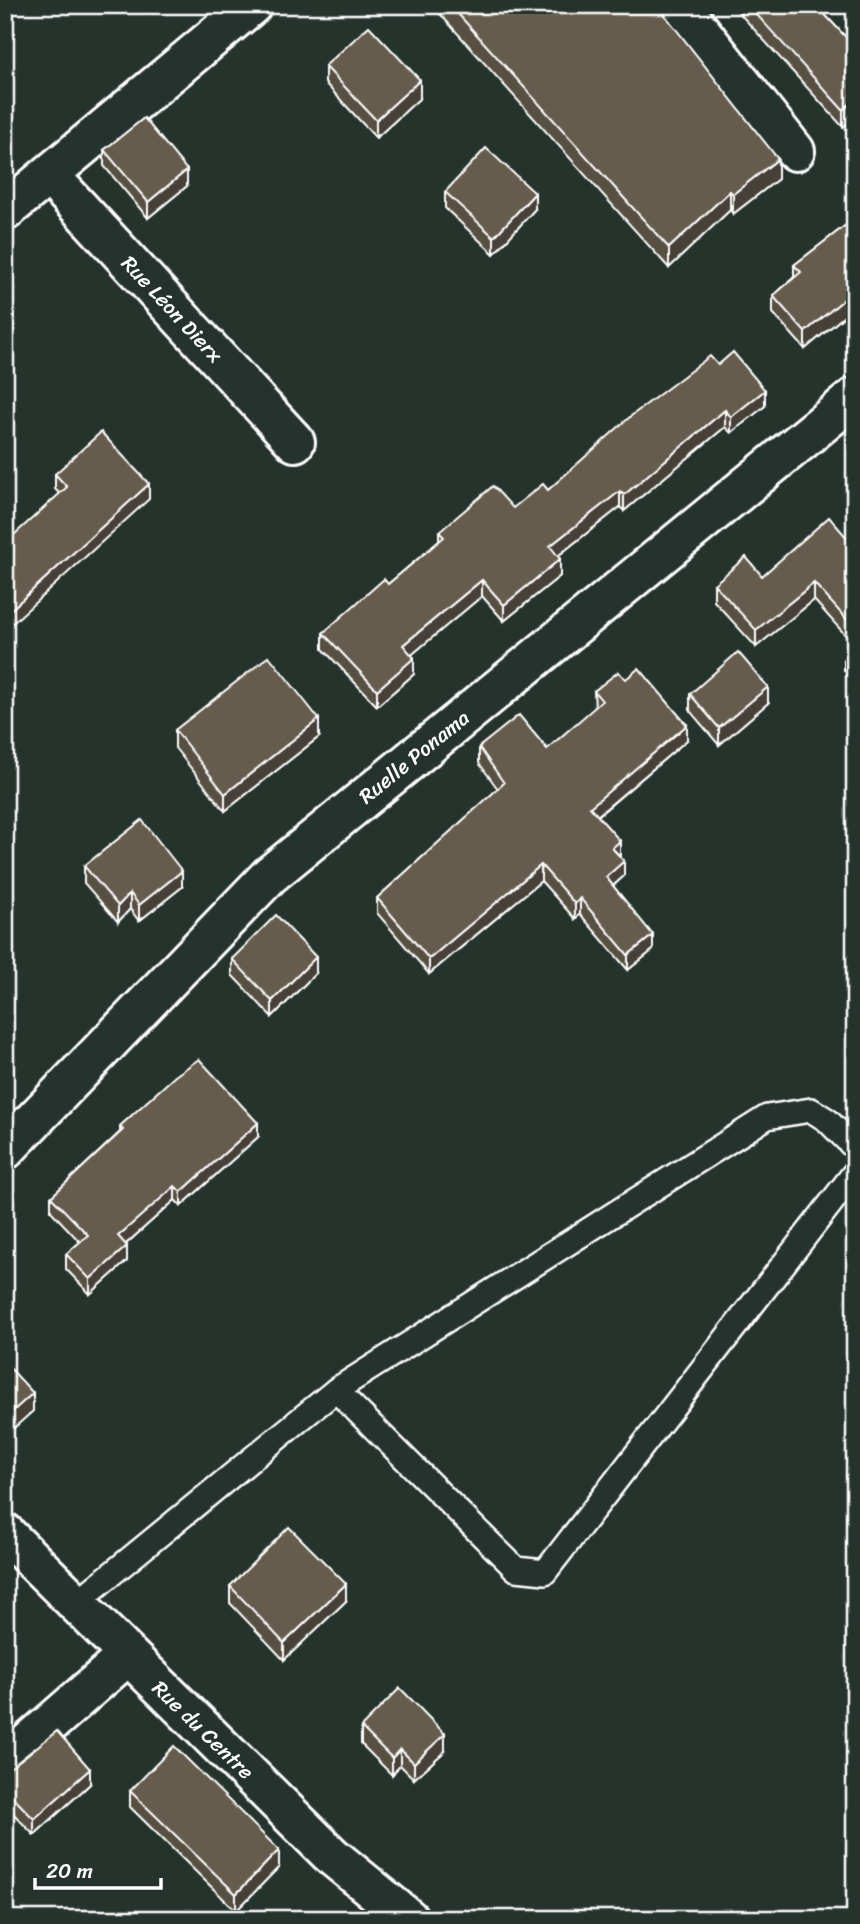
<svg xmlns="http://www.w3.org/2000/svg" width="860" height="1924" viewBox="0 0 860 1924" font-family="Sriracha,sans-serif">
<style>
.lines{fill:none;stroke-linecap:round;stroke-linejoin:round}
.lane-casing{stroke:#fff;stroke-width:28}
.street-casing{stroke:#fff;stroke-width:44}
.secondary-casing{stroke:#fff;stroke-width:44}
.lane{stroke:#26332d;stroke-width:23}
.street{stroke:#26332d;stroke-width:38}
.secondary{stroke:#26332d;stroke-width:38}
.wall{fill:#574f43;stroke:#fff;stroke-width:2}
.shaded-wall{fill:#474037;stroke:#fff;stroke-width:2}
.building{fill:#655c4e;stroke:#fff;stroke-width:2}
.labels{text-anchor:middle;stroke-width:7;stroke-linejoin:round;paint-order:stroke}
.street-label{font-size:21px;fill:#fff;stroke:#26332d}
</style>
<rect width="100%" height="100%" fill="#26332d"/>
<filter id="ink" filterUnits="userSpaceOnUse"><feTurbulence type="fractalNoise" baseFrequency=".0143" numOctaves="2"/><feDisplacementMap in="SourceGraphic" scale="14" xChannelSelector="R" yChannelSelector="G"/><feConvolveMatrix kernelMatrix="1 2 1 2 8 2 1 2 1" color-interpolation-filters="sRGB"/></filter>
<g filter="url(#ink)">
<g class="lines">
<!-- lane casing -->
<g class="lane-casing">
<g id="lane">
<path d="M336,1390L516,1569L545,1572L855,1172"/>
<path d="M76,1603L336,1390L767,1117L811,1110L827,1120L855,1148"/>
</g>
</g>
<!-- street casing -->
<g class="street-casing">
<g id="street">
<path d="M680,5L795,151"/>
<path d="M49,175L295,442"/>
<path d="M5,211L252,5"/>
<path d="M5,1150L270,875L855,397"/>
<path d="M5,1763L127,1656"/>
</g>
</g>
<!-- secondary casing -->
<g class="secondary-casing">
<path id="secondary" d="M5,1533L332,1856L409,1919"/>
</g>
<!-- lane -->
<use href="#lane" class="lane"/>
<!-- street -->
<use href="#street" class="street"/>
<!-- secondary -->
<use href="#secondary" class="secondary"/>
</g>
<!-- wall -->
<g class="wall">
<path d="M432,5H657L778,179L733,214L730,210L669,268Z"/>
<path d="M732,5H816L855,47L843,127Z"/>
<path d="M325,66L420,98L376,138L325,83Z"/>
<path d="M104,150L187,186L148,218L104,166Z"/>
<path d="M445,192L535,209L494,254L445,208Z"/>
<path d="M855,218V307L805,349L773,313V296L794,277V265Z"/>
<path d="M718,365L765,406L731,433L725,427L624,511L620,507L558,556L560,576L504,621L482,596L411,655L414,674L377,706L323,649V633L388,584L439,541V532L513,508L548,490Z"/>
<path d="M55,474L149,499L60,494L55,489Z"/>
<path d="M855,547V646L814,600L756,647L714,601V584L762,576Z"/>
<path d="M855,653V682L844,670V661Z"/>
<path d="M594,691L687,740L598,816L620,856L624,876L613,886L653,950L628,970L580,914L575,919L541,881L429,974L377,913V898L498,789L479,763V747L547,749L595,708Z"/>
<path d="M690,694L768,703L719,745L690,711Z"/>
<path d="M175,730L319,737L225,811L175,748Z"/>
<path d="M84,866L182,887L139,921L130,909L118,922L84,883Z"/>
<path d="M232,959L316,973L272,1017L232,975Z"/>
<path d="M120,1126L258,1137L181,1206L175,1200L125,1245L127,1261L90,1294L66,1269V1254L80,1242L51,1211V1197L120,1132Z"/>
<path d="M230,1586L346,1601L284,1660L230,1603Z"/>
<path d="M361,1727L445,1751L414,1779L400,1765L392,1775L361,1744Z"/>
<path d="M5,1768L90,1784L34,1835L5,1805Z"/>
<path d="M130,1791L279,1867L236,1911L130,1807Z"/>
</g>
<!-- shaded-wall -->
<g class="shaded-wall">
<path d="M420,80V98L376,138V120Z"/>
<path d="M855,99V117L843,127V110Z"/>
<path d="M778,159V179L733,214V194Z"/>
<path d="M187,170V186L148,218V202Z"/>
<path d="M730,191V210L669,268V248Z"/>
<path d="M535,193V209L494,254V237Z"/>
<path d="M855,290V307L805,349V332Z"/>
<path d="M765,390V406L731,433V417Z"/>
<path d="M725,410V427L624,511V495Z"/>
<path d="M149,484V499L5,630V615Z"/>
<path d="M620,491V507L550,562V546Z"/>
<path d="M560,559V576L504,621V605Z"/>
<path d="M482,580V596L403,662V645Z"/>
<path d="M814,583V600L756,647V630Z"/>
<path d="M414,658V674L377,706V690Z"/>
<path d="M768,687V703L719,745V728Z"/>
<path d="M319,719V737L225,811V794Z"/>
<path d="M687,725V740L590,822V807Z"/>
<path d="M620,841V856L612,848Z"/>
<path d="M624,861V876L606,892V877Z"/>
<path d="M541,865V881L429,974V959Z"/>
<path d="M182,871V887L139,921V905Z"/>
<path d="M130,893V909L118,922V906Z"/>
<path d="M580,898V914L575,919V904Z"/>
<path d="M653,935V950L628,970V955Z"/>
<path d="M316,957V973L272,1017V1001Z"/>
<path d="M258,1123V1137L181,1206V1192Z"/>
<path d="M175,1186V1200L118,1251V1236Z"/>
<path d="M127,1246V1261L90,1294V1279Z"/>
<path d="M33,1393V1411L5,1436V1418Z"/>
<path d="M346,1584V1601L284,1660V1643Z"/>
<path d="M445,1734V1751L414,1779V1763Z"/>
<path d="M400,1749V1765L392,1775V1758Z"/>
<path d="M90,1769V1784L34,1835V1819Z"/>
<path d="M279,1850V1867L236,1911V1894Z"/>
</g>
<!-- building -->
<g class="building">
<path d="M450,5H657L778,159L733,194L730,191L669,248Z"/>
<path d="M748,5H816L855,47V99L843,110Z"/>
<path d="M369,26L420,80L376,120L325,66Z"/>
<path d="M144,118L187,170L148,202L104,150Z"/>
<path d="M486,148L535,193L494,237L445,192Z"/>
<path d="M855,218V290L805,332L773,296L801,272L794,265Z"/>
<path d="M733,352L765,390L731,417L725,410L624,495L620,491L550,546L560,559L504,605L482,580L403,645L414,658L377,690L323,633L384,579L388,584L444,537L439,532L493,486L513,508L543,484L548,490L631,416L710,356L718,365Z"/>
<path d="M101,432L149,484L5,615V543L67,487L55,474Z"/>
<path d="M829,517L855,547V629L814,583L756,630L714,584L746,557L762,576Z"/>
<path d="M738,652L768,687L719,728L690,694Z"/>
<path d="M855,653V673L844,661Z"/>
<path d="M269,656L319,719L225,794L175,730Z"/>
<path d="M639,668L687,725L590,807L620,841L612,848L624,861L606,877L653,935L628,955L580,898L575,904L541,865L429,959L377,898L504,783L479,747L519,715L547,749L602,701L594,691L618,672L626,679Z"/>
<path d="M142,820L182,871L139,905L130,893L118,906L84,866Z"/>
<path d="M276,915L316,957L272,1001L232,959Z"/>
<path d="M199,1059L258,1123L181,1192L175,1186L118,1236L127,1246L90,1279L66,1254L88,1235L51,1197L123,1130L120,1126L175,1076Z"/>
<path d="M9,1367L33,1393L5,1418V1370Z"/>
<path d="M289,1527L346,1584L284,1643L230,1586Z"/>
<path d="M400,1688L445,1734L414,1763L400,1749L392,1758L361,1727Z"/>
<path d="M57,1731L90,1769L34,1819L5,1789V1768H10Z"/>
<path d="M174,1746L279,1850L236,1894L130,1791Z"/>
</g>
</g>
<g class="labels">
<!-- street labels -->
<g class="street-label">
<text transform="translate(172 309) rotate(47)" y="7">Rue Léon Dierx</text>
<text transform="translate(414 757) rotate(-39)" y="7">Ruelle Ponama</text>
<text transform="translate(203 1730) rotate(44)" y="7">Rue du Centre</text>
</g>
</g>
<!-- margin -->
<rect width="860" height="1924" fill="none" stroke="#26332d" stroke-width="28"/>
<rect x="14" y="14" width="832" height="1896" fill="none" stroke="#fff" stroke-width="2.5" filter="url(#ink)"/>
<!-- scale -->
<path d="M35 1878v10h126v-10" fill="none" stroke="#ffffff" stroke-width="3.5"/>
<text x="46" y="1878" font-size="21" fill="#ffffff" stroke="#26332d" stroke-width="5" paint-order="stroke">20 m</text>
</svg>
